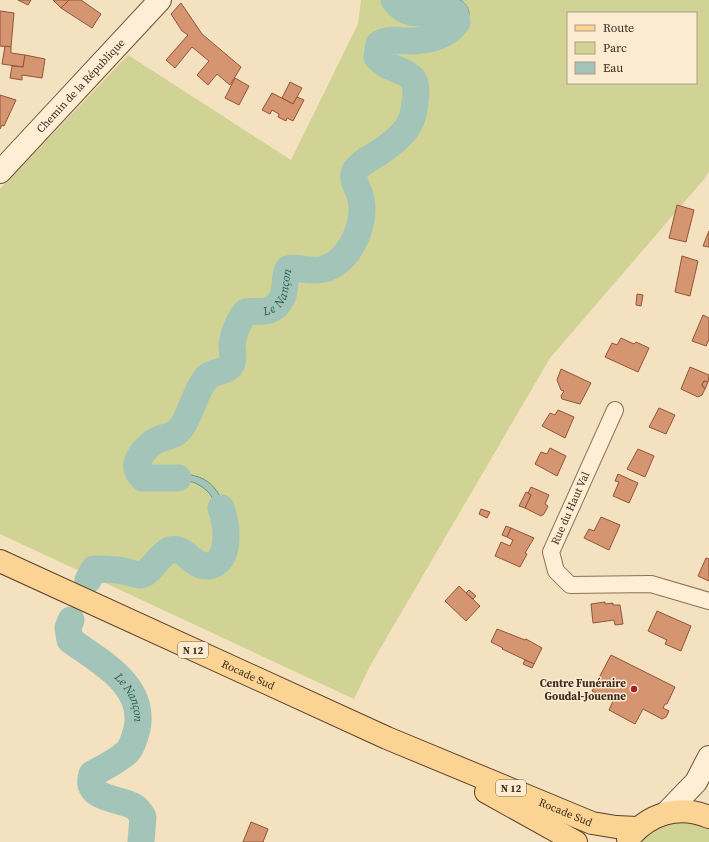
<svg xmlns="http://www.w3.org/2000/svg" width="709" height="842" viewBox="0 0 709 842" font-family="'Source Serif 4',serif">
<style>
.green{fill:#d0d393;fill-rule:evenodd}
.water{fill:#a3c5b9;stroke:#699487}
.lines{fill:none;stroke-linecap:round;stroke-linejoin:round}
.river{stroke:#a3c5b9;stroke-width:27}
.building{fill:#d69571;stroke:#915638}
.street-casing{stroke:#8f7055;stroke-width:18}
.secondary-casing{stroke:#715139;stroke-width:24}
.primary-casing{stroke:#5c3e2a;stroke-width:24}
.street{stroke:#fdeed5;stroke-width:16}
.secondary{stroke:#fdeed5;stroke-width:22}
.primary{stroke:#fbd493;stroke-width:22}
.poi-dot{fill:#a61e28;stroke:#faebd1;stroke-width:1.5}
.labels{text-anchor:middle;stroke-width:3;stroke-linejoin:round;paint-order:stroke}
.shield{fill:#faebd1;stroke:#766452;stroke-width:1}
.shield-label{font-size:10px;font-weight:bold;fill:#3d2a1c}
.street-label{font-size:11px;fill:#3d2a1c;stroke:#faebd1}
.poi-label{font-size:11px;font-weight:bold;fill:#3d2a1c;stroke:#faebd1;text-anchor:end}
.water-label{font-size:12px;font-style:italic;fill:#295e57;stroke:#faebd1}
</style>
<rect width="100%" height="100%" fill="#f3e1c0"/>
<!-- green -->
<g class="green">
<path d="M361,0H709V171L705,178L550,358L370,666L354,699L0,534V189L128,55L291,160L358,24ZM568,13H696V83H568Z"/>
<path d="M680,818L709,826V842H636L642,834Z"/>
</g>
<!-- water -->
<path class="water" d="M388,0C401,0 407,11 420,12L440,1L460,0C466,3 469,9 469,15C468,34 433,49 417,49C404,50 388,41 377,49L378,64L407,67L415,71L416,105L413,126L400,135L390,154L360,172L353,178L367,195L368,201L365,222L352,263L332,280L300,279L287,274V303L263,322L244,317L235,341V367C225,376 215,375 208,381C198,389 185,427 178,442C173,443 168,442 163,443C150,446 141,458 137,469L139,476C146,480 160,474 169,474C181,473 198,474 208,482C225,495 232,523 230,544L223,543C220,501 212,478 164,478C157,478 147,483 140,480C133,477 133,471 131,465L152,442L174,436L198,386L206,375L229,368L228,344L242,311L264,314L281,296L283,268C297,269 307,275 322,271C346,264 359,229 359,207C359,198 352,186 348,178L354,169L387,146L409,121L412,87L410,80L377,65L372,59L376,41L415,43L425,41L447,34L455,22L451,9C422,15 412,22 388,0Z"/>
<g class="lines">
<!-- river -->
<g class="river">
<path id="s1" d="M178,478H143C141,476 137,472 137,469C134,459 149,444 157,440C166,436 174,437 181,428C192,413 194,392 207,377C214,370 228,373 232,363C234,358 232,350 232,345C233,335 238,322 244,314C249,306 270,321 282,298C286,291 284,277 288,269C295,266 312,273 324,269C350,261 366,225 361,199C360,191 350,179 355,171C360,163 369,159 377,154C389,146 406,134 411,120C414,115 414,108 415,103C416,96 417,84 413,79C403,68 388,70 377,57L379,44C389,38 399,41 410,41C427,41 448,36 457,22L455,13C434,3 414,26 394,0"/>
<path d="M88,580L94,569C101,569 109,569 116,570C124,570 132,574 140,575C143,575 146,573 148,571C155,565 161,554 170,550C184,545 192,567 208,566C232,563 227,524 221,508"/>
<path id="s2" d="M71,620L68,628L70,640C100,662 146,685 137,729C135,736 132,748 126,753C116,762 103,768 92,774C83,800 121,798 135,807C138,809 141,814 143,817L141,842"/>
</g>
</g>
<!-- building -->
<g class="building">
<path d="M18,0H31L28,5Z"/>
<path d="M53,0H69L61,8Z"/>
<path d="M69,0H81L101,14L92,28L61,8Z"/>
<path d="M181,3L202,34L241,67L230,85L217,74L208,85L197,75L209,61L192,47L175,68L166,60L188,35L182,31L171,14Z"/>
<path d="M0,11L14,13L11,47L0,46Z"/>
<path d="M5,46L11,47V53L25,55L23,67L2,64Z"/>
<path d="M25,55L45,59L42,78L22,75V80L10,78L12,66L23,67Z"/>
<path d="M235,78L249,86L239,105L225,98Z"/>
<path d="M290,82L302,88L293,104L282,98Z"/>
<path d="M272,93L293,104L297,97L304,100L293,121L287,118L286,121L278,117L279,114L272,110L270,114L262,110Z"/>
<path d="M0,95L16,100L4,126L2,125L0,129Z"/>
<path d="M677,205L694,210L686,242L669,238Z"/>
<path d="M709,231V247L703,246Z"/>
<path d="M682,256L698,261L690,296L675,292Z"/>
<path d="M637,294L643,295L641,306L636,305Z"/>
<path d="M703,315L709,318V339L706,346L692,341Z"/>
<path d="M621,338L634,344L636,342L649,348L638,372L605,357L612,343L617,345Z"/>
<path d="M690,367L709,375L708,382L704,381L702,385L705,389L702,395L698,397L681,389Z"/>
<path d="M561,369L591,383L580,404L562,399L561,396L564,391L561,390L557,380Z"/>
<path d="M704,381L708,382L705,389L702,385Z"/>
<path d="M659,408L675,415L666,434L649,427Z"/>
<path d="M558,410L574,417L565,438L542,426L550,413L555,415Z"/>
<path d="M550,448L566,456L557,476L535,464L541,452L547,454Z"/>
<path d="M638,449L654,456L645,477L627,469Z"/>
<path d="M618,474L638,483L629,503L613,496L619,482L615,481Z"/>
<path d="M531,487L549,495L545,504L548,506L544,514L541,516L525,508L531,495L528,493Z"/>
<path d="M526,492L531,495L525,508L519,506Z"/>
<path d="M481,509L490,512L487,518L479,514Z"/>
<path d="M601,517L620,525L609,550L584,538L589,529L594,531Z"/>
<path d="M506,526L511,528L507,537L502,535Z"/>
<path d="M511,528L534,538L525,553L527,554L520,567L495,556L501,542L510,546L513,540L507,537Z"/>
<path d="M706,558L709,559V581L698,576Z"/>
<path d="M459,586L480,606L466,621L445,601Z"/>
<path d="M469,590L476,596L473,599L466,593Z"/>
<path d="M605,602V604L613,603V605H620L623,624L615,625L614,620L593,623L591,604Z"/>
<path d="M657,611L691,626L681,651L665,644L667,640L648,631Z"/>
<path d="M497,629L525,640L526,639L542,648L534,664L502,649L503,648L491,642Z"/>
<path d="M611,655L675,687L667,704H665L663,708L669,711L666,717L662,719L643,709L635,724L609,710L613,701L592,691Z"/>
<path d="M525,660L534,664L532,668L523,664Z"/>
<path d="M251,822L268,829L263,842H243Z"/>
</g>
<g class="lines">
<!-- street casing -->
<g class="street-casing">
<path id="street" d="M615,410L551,552L556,571L570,585L651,584L709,601"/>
</g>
<!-- secondary casing -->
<g class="secondary-casing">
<g id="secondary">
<path id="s3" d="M0,172L160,0"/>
<path d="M667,812L696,782L709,757"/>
</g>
</g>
<!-- primary casing -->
<g class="primary-casing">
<g id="primary">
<path id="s4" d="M0,561L387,738L592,823L616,827L637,828"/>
<path d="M486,792L576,842"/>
<path d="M628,839C649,814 678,804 709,817"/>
</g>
</g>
<!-- street -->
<use href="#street" class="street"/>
<!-- secondary -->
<use href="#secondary" class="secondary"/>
<!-- primary -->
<use href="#primary" class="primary"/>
</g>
<!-- markers -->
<circle class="poi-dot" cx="634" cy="689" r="4"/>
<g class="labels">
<!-- shield labels -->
<g class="shield">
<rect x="178" y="642" width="30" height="16" rx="3"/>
<rect x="496" y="780" width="30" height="16" rx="3"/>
</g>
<g class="shield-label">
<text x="193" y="654">N 12</text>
<text x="511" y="792">N 12</text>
</g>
<!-- street labels -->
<g class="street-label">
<text dy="4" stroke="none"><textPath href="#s3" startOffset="118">Chemin de la République</textPath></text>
<text transform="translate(570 508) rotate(-66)" y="4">Rue du Haut Val</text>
<text dy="4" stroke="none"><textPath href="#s4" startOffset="273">Rocade Sud</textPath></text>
<text dy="4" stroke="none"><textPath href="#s4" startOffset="619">Rocade Sud</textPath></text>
</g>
<!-- poi labels -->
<g class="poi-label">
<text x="626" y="687">Centre Funéraire<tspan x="626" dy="13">Goudal-Jouenne</tspan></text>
</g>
<!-- water labels -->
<g class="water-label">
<text dy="4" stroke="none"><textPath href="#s1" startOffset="296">Le Nançon</textPath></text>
<text dy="4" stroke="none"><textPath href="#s2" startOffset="106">Le Nançon</textPath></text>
</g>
</g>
<!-- legend -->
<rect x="567" y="12" width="130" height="72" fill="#faebd1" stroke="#ae9e89"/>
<rect x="575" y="25" width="20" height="6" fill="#fbd493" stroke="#ae9e89"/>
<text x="603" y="32" font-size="12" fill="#3d2a1c">Route</text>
<rect x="575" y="42" width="20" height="12" fill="#d0d393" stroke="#ae9e89"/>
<text x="603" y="52" font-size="12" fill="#3d2a1c">Parc</text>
<rect x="575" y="62" width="20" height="12" fill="#a3c5b9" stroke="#ae9e89"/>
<text x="603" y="72" font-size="12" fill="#3d2a1c">Eau</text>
</svg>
